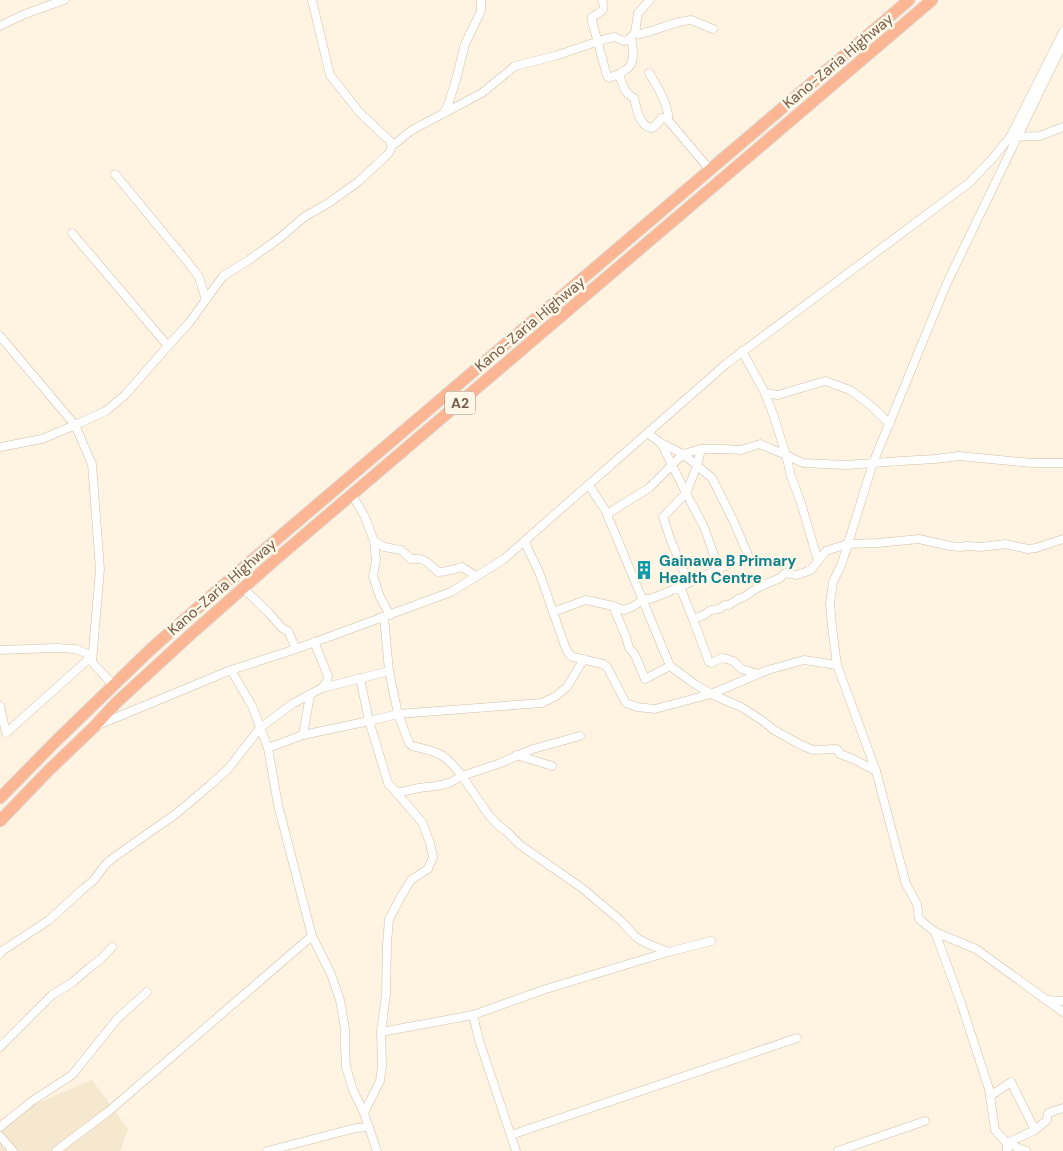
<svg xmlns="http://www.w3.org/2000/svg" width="1063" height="1151" viewBox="0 0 1063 1151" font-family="'DM Sans',sans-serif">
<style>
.residential{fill:#f6e7cf}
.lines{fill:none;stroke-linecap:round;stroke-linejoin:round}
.minor-casing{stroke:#d1bfaa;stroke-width:9}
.highway-casing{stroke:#ded8d3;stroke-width:13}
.minor{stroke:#fff;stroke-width:8}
.highway{stroke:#fcb694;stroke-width:11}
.labels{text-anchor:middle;stroke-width:5;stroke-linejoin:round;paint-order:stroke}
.shield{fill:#fff8e9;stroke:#a08a77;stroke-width:1}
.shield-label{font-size:14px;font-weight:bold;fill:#775b46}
.street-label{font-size:15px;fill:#775b46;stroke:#fff8e9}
.culture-label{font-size:15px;font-weight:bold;fill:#0d838f;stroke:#fff8e9;text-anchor:start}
</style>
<rect width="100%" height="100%" fill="#fef4e1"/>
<!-- residential -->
<path class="residential" d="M92,1080L128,1129L120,1151H0V1119Z"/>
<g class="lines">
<!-- minor casing -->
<g class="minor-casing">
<g id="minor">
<path d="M602,0C607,11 600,12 592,17V21L607,76L609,78L616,75H619L624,88L628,94L634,98L638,114L643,123L646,126L651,128L654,127L662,118H664L668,120L710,170"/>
<path d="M0,26L25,14L64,0"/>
<path d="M635,33L639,34L644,33C660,29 675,21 691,20L713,29"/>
<path d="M649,73C656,84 670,107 668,120"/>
<path d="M619,75C622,71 625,71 629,67C635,61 633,46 631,38"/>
<path d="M444,113L449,102L456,80L465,44L481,11V0"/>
<path d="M1017,138L1063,44"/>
<path d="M392,146L412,130L482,93L515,66L555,56L605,39L615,37L623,41L628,40L635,33L638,13L650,0"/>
<path d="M115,174L186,260L199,277L206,300"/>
<path d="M0,336L75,425L106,411L125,395L168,346L72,233"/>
<path d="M168,346L189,323L223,276L249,260L281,237L304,217L327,204L358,182L389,153L392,146L390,141L360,113L330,75L312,0"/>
<path d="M742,351L765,393L773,414L786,455L803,463L846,465L901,461L935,459L959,456L1032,463H1063"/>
<path d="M765,393L778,395L825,381L850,390L869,404L890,424"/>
<path d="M647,433L661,443L683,454L712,478L734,522L748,555L680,587"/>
<path d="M661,443L686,493L663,517L671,541L689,583"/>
<path d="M0,447L42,439L75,425L92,464L100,569L92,662L113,685"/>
<path d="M701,449L697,466L686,493L704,527L719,569"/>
<path d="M589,485L605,510L614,531L670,666"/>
<path d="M352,495L365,517L374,541L376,560L373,576L380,597L390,615"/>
<path d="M607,514L649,488L683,454L701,449H724L741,450L760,444L786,455L791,476L801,503L818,561"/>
<path d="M374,541L384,547L401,550L411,559C425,557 428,563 438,572C446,572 454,569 462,567L476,576"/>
<path d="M525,541C528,552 534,560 538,570C544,584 548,598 553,612L586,600L613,606L626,637L629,648L635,655L645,679L670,666L696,685L711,694L741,707L763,721L774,730L801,745L813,750L837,749L840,754L853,759L876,771"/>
<path d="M243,588L269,613L282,628L288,631L296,649"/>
<path d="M613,606L624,610L632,607L643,600L653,598L680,587L693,619L704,615L711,610L719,609L725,605H729L738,599L744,597L759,587L780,578L785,573L797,575L811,570L826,551L847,544L878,543L919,539L950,546L960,547L967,546L981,547L1005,544L1028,549L1036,548L1063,539"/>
<path d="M553,612L566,649L569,654L573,657L603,664L607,667L626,703L637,707L655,709L711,694L768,670L804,660L837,665"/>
<path d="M693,619L709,662L711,663L722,658L727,659L733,661L742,669L758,674"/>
<path d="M314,642L328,676L327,681L322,688"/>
<path d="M0,650L56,648L76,649L92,656L6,733L0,706"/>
<path d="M231,670L252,706L268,748"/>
<path d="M310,695L303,735L268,748L278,805L312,936L331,974L340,1000L345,1029V1047L346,1067L353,1090L364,1113L377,1151"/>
<path d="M98,725L231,670L296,649L451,592L504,559L726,364L969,183L993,158L1010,137L1063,32"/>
<path d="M303,735L369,721L360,678"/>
<path d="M580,736L533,749L498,764L462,776C445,754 440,752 412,746L409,743L398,714L542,703L556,696L567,687L584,659"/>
<path d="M516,755L536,761L552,766"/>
<path d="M396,793L419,788L436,786L449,783L462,776L488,814L498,825L506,831L520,845L582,888L621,921L637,938L646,943L668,952"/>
<path d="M935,932L976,949L1063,1012"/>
<path d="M0,954L2,951L49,920L83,889L94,880L105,865L113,858L177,813L209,786L228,769L260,728L292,704L322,688L389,671L384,617"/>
<path d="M1047,1000L1063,1001"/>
<path d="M473,1015L479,1040L516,1151"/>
<path d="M381,1032L473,1015L546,989L668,952L711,941"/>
<path d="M0,1047L52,995L73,982L89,968L101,959L112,947"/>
<path d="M990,1096L1011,1082L1035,1130"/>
<path d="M364,1113L380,1081L382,1065L381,1032L386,994L387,944L389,919L402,895L411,880L428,869L433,857L430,843L422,822L388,783L369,721L398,714L389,671"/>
<path d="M0,1127L32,1101L72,1075L118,1018L147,992"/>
<path d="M511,1135L797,1038"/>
<path d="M0,1136L13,1151"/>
<path d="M56,1151L109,1111L312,936"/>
<path d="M267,1151L356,1128L369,1127"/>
<path d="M838,1151L925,1121"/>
<path d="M1007,1151V1143L1035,1130L1047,1120L1048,1113L1063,1108"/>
<path d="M1026,1151L1007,1143L995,1130L989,1089L961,1003L935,932L919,919L917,904L906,884L876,771L837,665L832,626L830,603L833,582L842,563L873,463L946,285L1015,142L1010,137L1040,136L1063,127"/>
</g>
</g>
<!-- highway casing -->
<g class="highway-casing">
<g id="highway">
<path d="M0,798L56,741L151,649L243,568L909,0"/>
<path d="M0,821L48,771L94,727L117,702L190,635L275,560L932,0"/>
</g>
</g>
<!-- minor -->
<use href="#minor" class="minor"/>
<!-- highway -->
<use href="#highway" class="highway"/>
</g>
<!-- icons -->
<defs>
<g id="building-bare" transform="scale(1.5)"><path d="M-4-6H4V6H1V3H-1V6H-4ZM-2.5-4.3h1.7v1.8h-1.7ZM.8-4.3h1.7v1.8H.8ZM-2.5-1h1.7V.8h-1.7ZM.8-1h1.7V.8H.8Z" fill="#0f9aa8" stroke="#fff8e9" stroke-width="2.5" paint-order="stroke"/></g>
</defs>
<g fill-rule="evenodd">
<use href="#building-bare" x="644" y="570"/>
</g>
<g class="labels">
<!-- shield labels -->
<rect class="shield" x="445" y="391.5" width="30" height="23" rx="4"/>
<g class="shield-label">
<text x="460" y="408">A2</text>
</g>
<!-- street labels -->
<g class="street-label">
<text transform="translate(838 61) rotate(-40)" y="5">Kano-Zaria Highway</text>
<text transform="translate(530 324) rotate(-40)" y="5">Kano-Zaria Highway</text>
<text transform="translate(222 587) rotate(-41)" y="5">Kano-Zaria Highway</text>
</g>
<!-- culture labels -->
<g class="culture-label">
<text x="659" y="566">Gainawa B Primary<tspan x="659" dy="17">Health Centre</tspan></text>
</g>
</g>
</svg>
